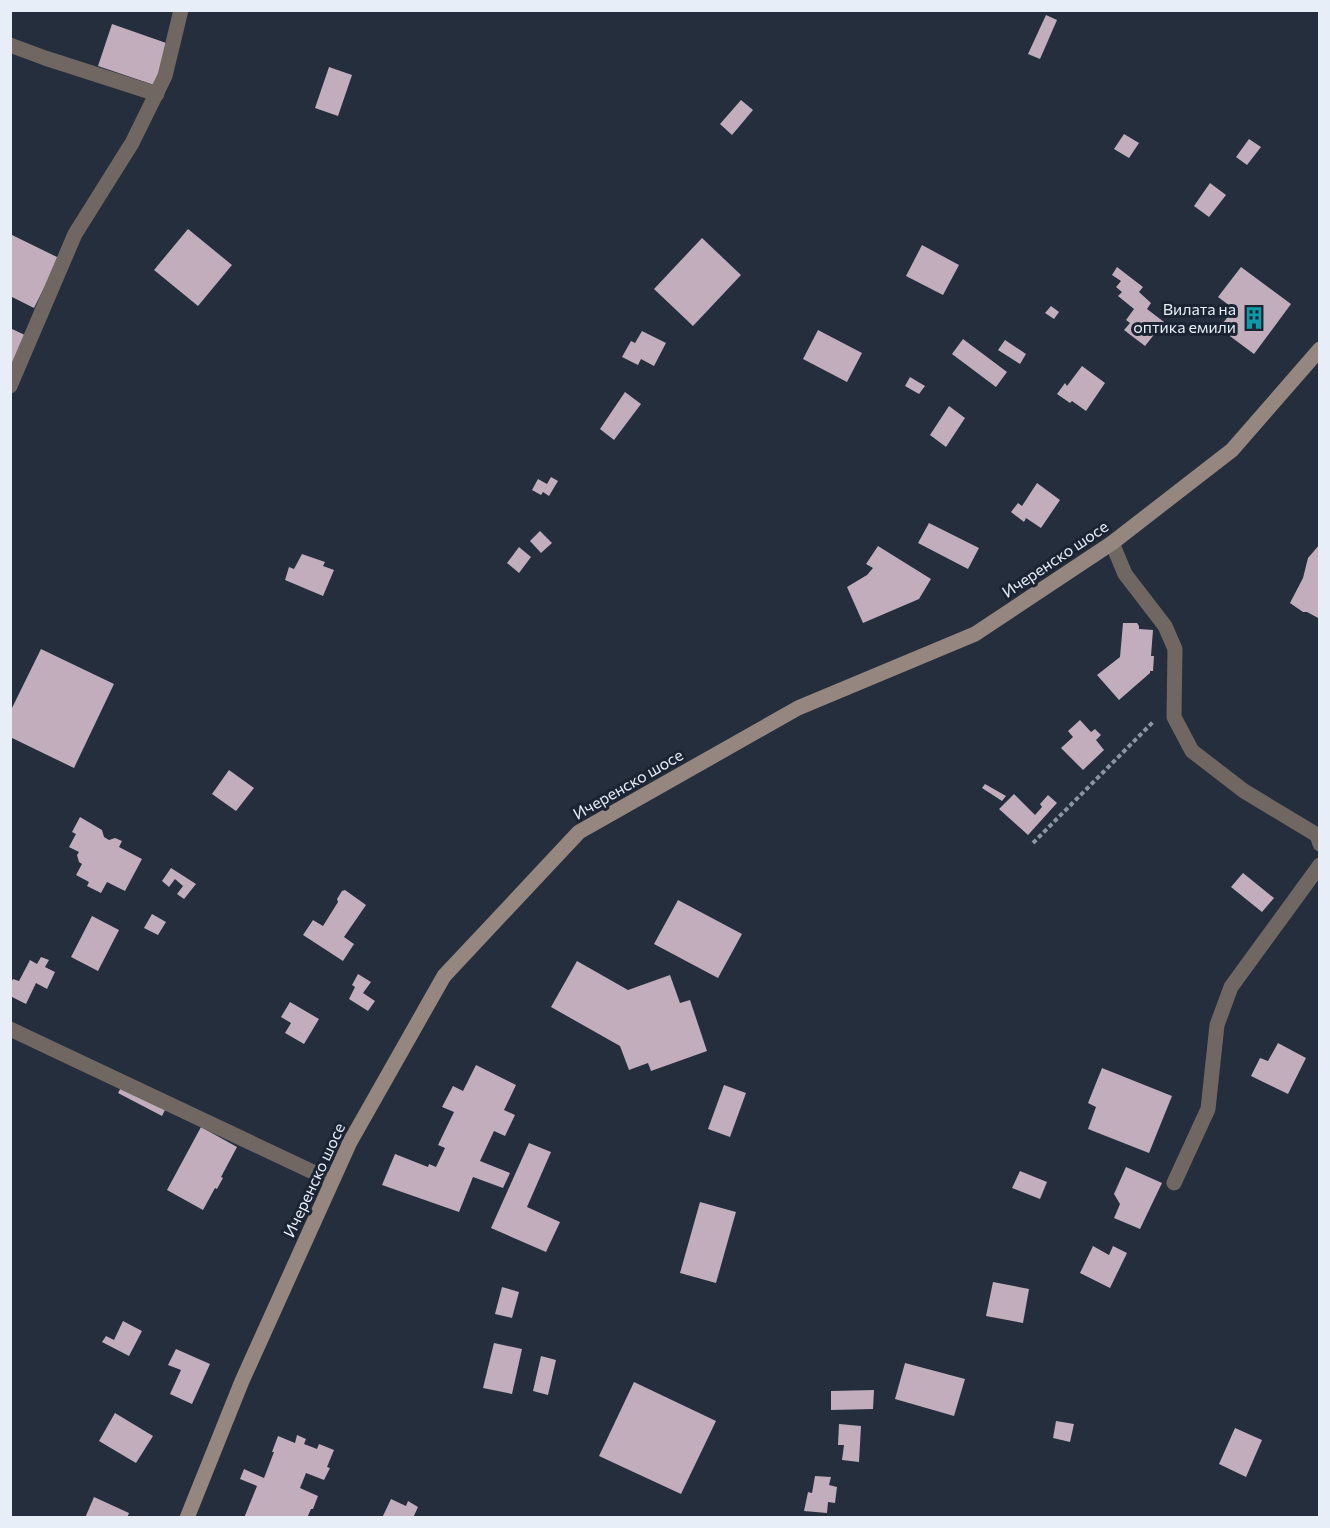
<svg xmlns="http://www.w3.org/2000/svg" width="1330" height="1528" viewBox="0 0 1330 1528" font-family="Commissioner,sans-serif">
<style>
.building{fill:#c1adbc}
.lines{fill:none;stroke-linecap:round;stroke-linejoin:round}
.path{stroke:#8d95a2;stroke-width:4;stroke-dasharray:4.5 3;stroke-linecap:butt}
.street{stroke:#706762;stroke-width:15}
.secondary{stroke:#95877f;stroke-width:15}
.labels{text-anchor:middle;stroke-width:6;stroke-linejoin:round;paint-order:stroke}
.poi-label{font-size:16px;fill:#e7eef8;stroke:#1b2433;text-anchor:end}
.street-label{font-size:16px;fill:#e7eef8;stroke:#1b2433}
</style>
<rect width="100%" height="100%" fill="#242e3d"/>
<!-- building -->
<g class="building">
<path d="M1046,15L1057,20L1040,59L1028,54Z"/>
<path d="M112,24L169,44L154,85L98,66Z"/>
<path d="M329,67L352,75L338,116L315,108Z"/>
<path d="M741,100L753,110L732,135L720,124Z"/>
<path d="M1124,134L1139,143L1129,158L1114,149Z"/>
<path d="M1249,139L1261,147L1247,165L1236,157Z"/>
<path d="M1210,183L1226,195L1209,217L1194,206Z"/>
<path d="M188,229L232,265L198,306L154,270Z"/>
<path d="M10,234L59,258L34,308L10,296Z"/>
<path d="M702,238L741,275L693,326L654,289Z"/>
<path d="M922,245L959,265L943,295L906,276Z"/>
<path d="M1117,267L1143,287L1139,292L1151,303L1147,309L1164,322L1145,346L1124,330L1130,323L1126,320L1134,309L1118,296L1122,292L1116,287L1121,281L1112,275Z"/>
<path d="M1241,267L1291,304L1254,354L1219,328L1234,309L1218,297Z"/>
<path d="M1051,306L1059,312L1054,319L1045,313Z"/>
<path d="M10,328L27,336L10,369Z"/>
<path d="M818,330L862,353L847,382L803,359Z"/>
<path d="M642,331L666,343L654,366L641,359L638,365L622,357L631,341L635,343Z"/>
<path d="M963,339L1007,372L996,387L952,354Z"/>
<path d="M1005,340L1026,354L1020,364L998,350Z"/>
<path d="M1082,366L1105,383L1086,411L1072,401L1070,403L1057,394L1065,383L1067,386Z"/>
<path d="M910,377L925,386L919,394L905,386Z"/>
<path d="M625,392L641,404L614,440L600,429Z"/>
<path d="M949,406L965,418L946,447L930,435Z"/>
<path d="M551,477L558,481L549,496L543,492L541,495L532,490L538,479L547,484Z"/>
<path d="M1037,483L1060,500L1041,528L1026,518L1024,522L1011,512L1018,503L1022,506Z"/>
<path d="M929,523L979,548L968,569L918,543Z"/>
<path d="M540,531L552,543L541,553L530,541Z"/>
<path d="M1320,544V619L1307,612H1303L1290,603L1303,578L1308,558Z"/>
<path d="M878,546L931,579L919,599L863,623L847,587L867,575L873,568L866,564Z"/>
<path d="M519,547L531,557L519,573L507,563Z"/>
<path d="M302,554L325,562L323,566L334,570L323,596L285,580L289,567L294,569Z"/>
<path d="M1123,623H1137L1139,626V629L1153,630L1151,656H1154L1153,671H1150V673L1119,700L1097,675L1120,657Z"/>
<path d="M41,649L114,684L74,768L10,737V712Z"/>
<path d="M1080,720L1091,732L1095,729L1101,735L1096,740L1104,750L1083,770L1061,748L1073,737L1068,731Z"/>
<path d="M229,770L254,788L236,811L212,794Z"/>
<path d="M985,784L1006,796L1002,801L982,788Z"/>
<path d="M1014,794L1035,815L1042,807L1040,804L1048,795L1057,803L1028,835L999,809Z"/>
<path d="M80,817L102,830L104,837L109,840L115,838L122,841L119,847L142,859L125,891L107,882L101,893L87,886L89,882L76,875L82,864L79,862L77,855L79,852L69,847L76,834L72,832Z"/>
<path d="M171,868L196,884L184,899L177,894L183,886L175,879L169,887L162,881Z"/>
<path d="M1243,873L1274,898L1262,912L1231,887Z"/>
<path d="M345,890L366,905L344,937L354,944L343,961L303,935L313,920L323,926L338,902L337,899L342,891Z"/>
<path d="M678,900L742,934L718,978L654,944Z"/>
<path d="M152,914L166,922L158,935L144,928Z"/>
<path d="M92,916L119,930L98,971L71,957Z"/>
<path d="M41,957L49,960L45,967L55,972L47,989L36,983L26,1004L10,996V984L13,979L19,981L30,960L37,964Z"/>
<path d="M577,961L628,990L670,975L680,1003L690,1000L707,1051L651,1071L648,1063L629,1070L620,1046L551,1007Z"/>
<path d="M358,974L371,982L363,993L375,1001L368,1011L349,999L355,987L352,985Z"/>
<path d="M290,1002L319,1019L304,1044L285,1033L291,1023L281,1017Z"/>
<path d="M1278,1043L1306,1058L1288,1094L1251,1076L1260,1058L1268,1061Z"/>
<path d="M476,1065L516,1085L504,1110L515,1115L505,1136L494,1131L480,1161L510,1173L503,1188L473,1177L459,1212L382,1185L395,1154L428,1167L429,1164L436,1167L445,1148L438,1145L454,1112L442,1107L453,1086L463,1091Z"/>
<path d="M1102,1068L1172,1096L1149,1153L1088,1129L1096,1107L1088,1103Z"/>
<path d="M124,1082L167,1106L162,1116L118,1093Z"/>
<path d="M724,1085L746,1093L730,1137L708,1129Z"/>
<path d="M201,1127L237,1147L221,1177L223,1178L217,1189L215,1188L203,1210L167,1190Z"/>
<path d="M529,1143L551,1152L527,1207L560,1222L546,1252L491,1228Z"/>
<path d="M1126,1167L1162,1183L1140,1229L1114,1218L1120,1204L1114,1194Z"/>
<path d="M1020,1171L1047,1182L1040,1199L1012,1188Z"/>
<path d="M700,1202L736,1212L716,1283L680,1273Z"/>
<path d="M1093,1246L1109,1255L1113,1246L1127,1253L1110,1288L1080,1273Z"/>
<path d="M993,1282L1029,1289L1023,1323L986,1316Z"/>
<path d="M502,1287L519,1292L512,1318L495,1314Z"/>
<path d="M123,1321L142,1331L129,1356L102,1342L106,1336L114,1340Z"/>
<path d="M494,1343L522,1349L512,1394L483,1388Z"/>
<path d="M176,1349L210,1364L192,1404L170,1394L181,1370L168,1365Z"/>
<path d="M541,1356L556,1360L548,1395L533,1391Z"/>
<path d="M905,1363L965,1379L954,1416L895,1399Z"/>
<path d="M634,1382L716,1421L681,1494L599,1456Z"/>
<path d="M874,1390L873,1409L831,1410V1391Z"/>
<path d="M115,1413L153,1436L136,1463L99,1441Z"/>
<path d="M1056,1421L1074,1424L1070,1442L1053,1438Z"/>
<path d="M839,1424L861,1426L859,1462L842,1460L844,1445H838Z"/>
<path d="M1235,1428L1262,1440L1246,1477L1219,1464Z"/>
<path d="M297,1435L306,1439L304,1444L317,1449L319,1444L334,1450L327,1467L330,1468L324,1480L306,1473L300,1488L318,1496L313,1509H311L307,1518H264L261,1516L260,1518H244L257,1486L240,1479L244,1469L264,1478L274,1452H272L278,1436L295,1443Z"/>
<path d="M815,1476L831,1477L829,1485L837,1487L835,1503L828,1502L827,1513L804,1511L808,1492L812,1493Z"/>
<path d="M94,1497L129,1513L127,1518H85Z"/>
<path d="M391,1499L406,1506L408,1501L418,1507L413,1518H382Z"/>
</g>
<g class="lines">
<!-- path -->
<path class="path" d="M1033,843L1153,722"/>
<!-- street -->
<g class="street">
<path d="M10,45L45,58L157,94"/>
<path d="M10,386L75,234L132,143L165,76L181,10"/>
<path d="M1112,543L1125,574L1165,626L1175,649L1174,717L1192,751L1244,791L1317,835L1320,844"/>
<path d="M10,1029L332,1181"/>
<path d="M1174,1183L1208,1109L1217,1025L1231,987L1320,865"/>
</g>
<!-- secondary -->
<path class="secondary" d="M187,1518L242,1381L350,1142L444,976L579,832L798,708L975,634L1112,543L1232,450L1320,349"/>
</g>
<!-- icons -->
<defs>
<g id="building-bare" transform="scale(1.8)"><path d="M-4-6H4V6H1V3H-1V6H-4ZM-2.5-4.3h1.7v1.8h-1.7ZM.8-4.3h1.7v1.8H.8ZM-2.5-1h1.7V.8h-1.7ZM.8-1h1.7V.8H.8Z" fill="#0f9aa8" stroke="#1b2433" stroke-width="2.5" paint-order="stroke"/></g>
</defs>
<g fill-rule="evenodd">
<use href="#building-bare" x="1254" y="318"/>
</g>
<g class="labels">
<!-- poi labels -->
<g class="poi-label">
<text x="1236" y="315">Вилата на<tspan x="1236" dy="18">оптика емили</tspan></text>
</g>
<!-- street labels -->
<g class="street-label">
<text transform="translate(1055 559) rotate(-34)" y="6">Ичеренско шосе</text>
<text transform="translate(628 784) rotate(-30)" y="6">Ичеренско шосе</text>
<text transform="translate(314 1180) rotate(-65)" y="6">Ичеренско шосе</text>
</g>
</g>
<!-- border -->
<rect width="1330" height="1528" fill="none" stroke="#e7eef8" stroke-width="24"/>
</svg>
